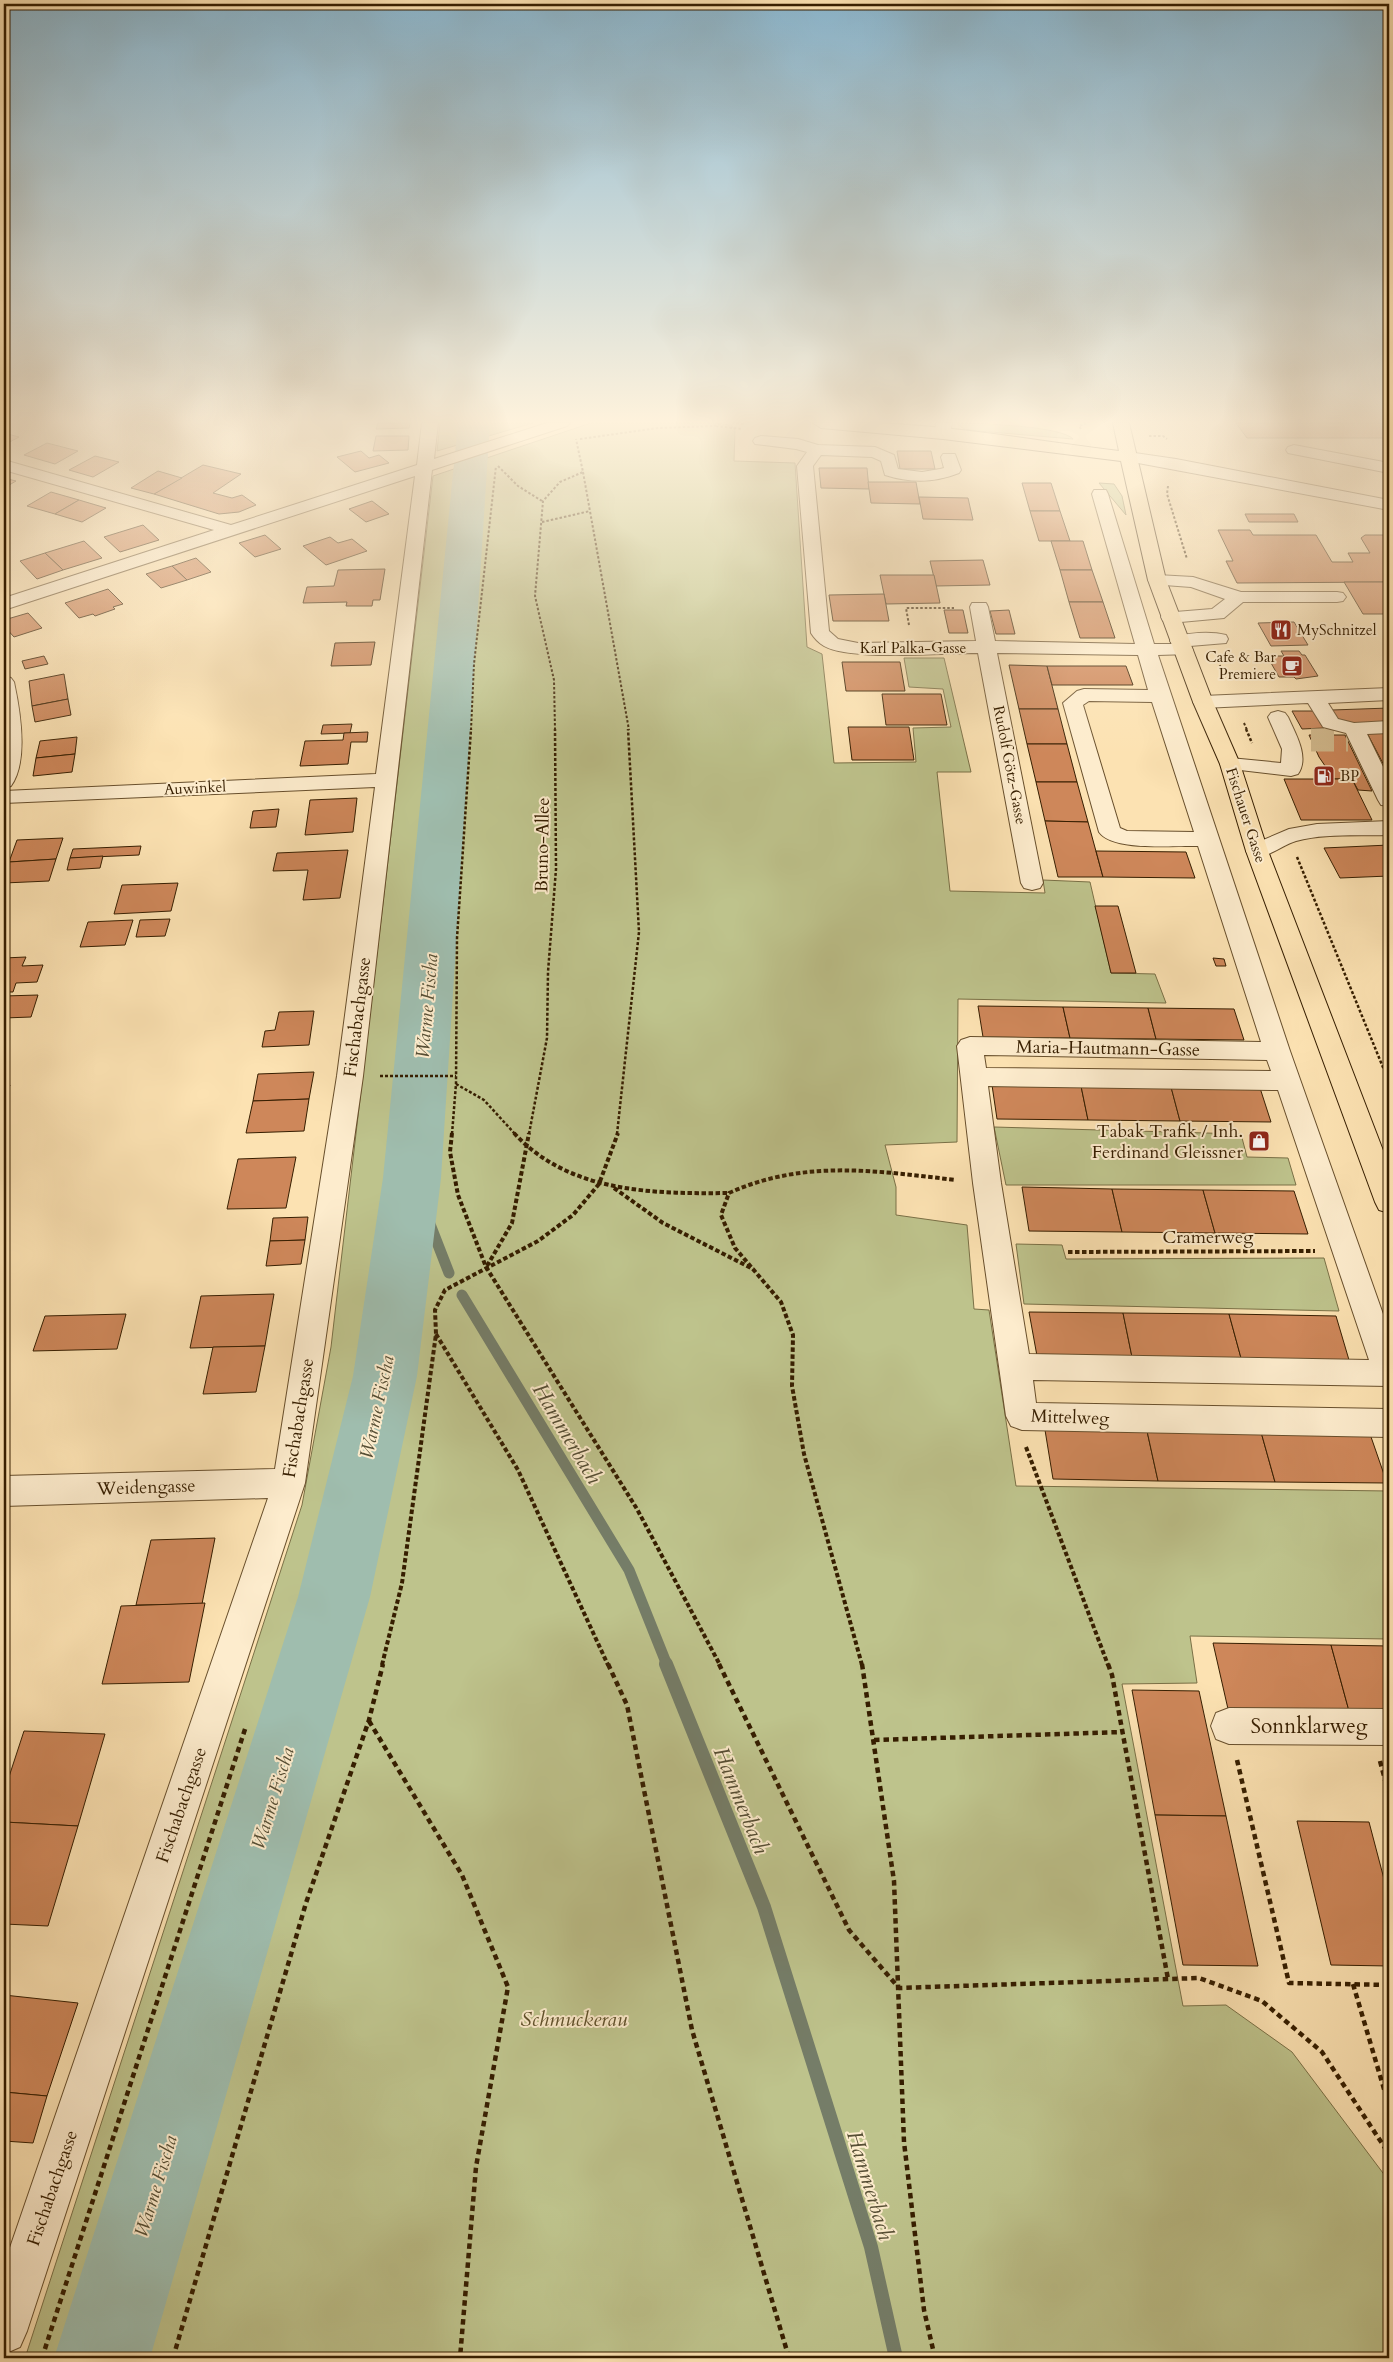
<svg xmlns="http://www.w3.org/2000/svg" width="1393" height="2362" viewBox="0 0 1393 2362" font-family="Cardo,serif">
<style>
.green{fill:#bec38c;stroke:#7a7046}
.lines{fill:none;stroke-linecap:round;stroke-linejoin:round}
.stream-far1{stroke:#757d68;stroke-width:11}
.stream{stroke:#757d68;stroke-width:14}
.river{fill:#9fbdae;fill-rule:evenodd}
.building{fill:#ce875a;stroke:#361e00}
.minor-tunnel{stroke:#d4bb8e;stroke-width:23;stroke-dasharray:23 12;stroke-linecap:butt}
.minor-casing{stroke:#684f2c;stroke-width:2}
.major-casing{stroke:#361e00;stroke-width:2}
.path-far3{stroke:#361e00;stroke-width:2;stroke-dasharray:2.5 2;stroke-linecap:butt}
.path-far2{stroke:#361e00;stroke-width:2.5;stroke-dasharray:3 2;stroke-linecap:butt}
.path-far1{stroke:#361e00;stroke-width:4;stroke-dasharray:4.5 2.5;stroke-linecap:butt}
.path{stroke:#361e00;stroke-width:4.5;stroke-dasharray:5.5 4;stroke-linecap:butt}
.minor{fill:#fdeccd;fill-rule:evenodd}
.major{fill:#fce2b2;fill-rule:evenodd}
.labels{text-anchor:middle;stroke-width:4;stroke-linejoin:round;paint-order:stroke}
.far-poi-label{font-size:15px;fill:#361e00;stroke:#fdeccd;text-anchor:start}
.far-street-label{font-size:15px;fill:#361e00;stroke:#fdeccd}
.street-label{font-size:18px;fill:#361e00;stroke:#fdeccd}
.poi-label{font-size:18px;fill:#361e00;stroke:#fdeccd;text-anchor:end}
.water-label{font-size:19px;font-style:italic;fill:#564e34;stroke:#fdeccd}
.near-street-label{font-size:21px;fill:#361e00;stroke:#fdeccd}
.near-park-label{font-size:21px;font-style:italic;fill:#5f502a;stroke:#fdeccd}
.near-water-label{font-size:22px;font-style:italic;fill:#564e34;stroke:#fdeccd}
</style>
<rect width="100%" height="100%" fill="#fce2b2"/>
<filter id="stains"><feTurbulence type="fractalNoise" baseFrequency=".004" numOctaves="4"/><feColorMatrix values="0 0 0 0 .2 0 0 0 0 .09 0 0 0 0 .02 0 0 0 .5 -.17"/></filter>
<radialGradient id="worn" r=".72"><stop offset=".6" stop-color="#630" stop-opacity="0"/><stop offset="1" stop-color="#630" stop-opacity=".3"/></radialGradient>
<!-- green -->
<g class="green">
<path d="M440,423H533L437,451Z"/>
<path d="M591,423H714L731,425L735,430L734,461L795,463L807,647L822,654L834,763L916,762L913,728L951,727L943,689L909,687L904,658H944L971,772H937L950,891L1045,893L1043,880L1090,882L1111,973L1155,974L1166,1003L958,999L957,1142L885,1145L896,1187V1215L967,1225L974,1309L989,1310L1016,1486L1389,1491V1639L1190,1636L1197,1683L1122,1684L1183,2006L1226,2005L1292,2052L1389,2181V2358H25L302,1505L331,1347L433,476Z"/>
<path d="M956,423C976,423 1062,426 1073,439L978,431L964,429Z"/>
<path d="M1099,483L1114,484L1122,496L1126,515Z"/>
<path d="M994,1127L1241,1134L1247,1157L1288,1158L1296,1185H1006Z"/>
<path d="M1016,1244L1062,1245L1066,1259L1324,1258L1339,1311L1024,1304Z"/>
</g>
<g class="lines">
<!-- stream-far1 -->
<g class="stream-far1">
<path d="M412,1178L449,1273"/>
<path d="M462,1295L629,1570L667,1665"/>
</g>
<!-- stream -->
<path class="stream" d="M666,1664L764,1907L871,2247L896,2358"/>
<!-- river -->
<path class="river" d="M458,423H490L441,1178L417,1376L370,1597L150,2358H54L298,1597L353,1376L383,1178Z"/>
</g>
<!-- building -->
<g class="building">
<path d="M378,423H410L409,428L376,429Z"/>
<path d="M1236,423H1389V438H1247Z"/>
<path d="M4,433L19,437L4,445Z"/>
<path d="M376,436H409L408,450L373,451Z"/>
<path d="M47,443L78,451L55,464L24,455Z"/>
<path d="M361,451L369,458L379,455L389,463L355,472L337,457Z"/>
<path d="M897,451H931L935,469H900Z"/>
<path d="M95,456L119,462L93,477L69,470Z"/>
<path d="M203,465L241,474L213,493L232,498L242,495L256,505L239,512L219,514L154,494Z"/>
<path d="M819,468H867L869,489L821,488Z"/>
<path d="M158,471L182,478L154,494L131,488Z"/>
<path d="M4,478L16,481L4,488Z"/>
<path d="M868,482H916L920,504L871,503Z"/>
<path d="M1022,483H1051L1060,511H1030Z"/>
<path d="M51,492L79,500L55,514L27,506Z"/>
<path d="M919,497L968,498L973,520L923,519Z"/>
<path d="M79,500L106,508L82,522L55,514Z"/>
<path d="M372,501L389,514L366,522L349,509Z"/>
<path d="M1030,511H1060L1070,541H1039Z"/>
<path d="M1245,514H1294L1298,522H1249Z"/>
<path d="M143,525L159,540L120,552L104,537Z"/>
<path d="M1218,530H1250L1253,535H1316L1332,562H1353L1348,553H1370L1361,538L1365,535H1389V582L1237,583L1226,561H1233Z"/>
<path d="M265,535L281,549L255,557L239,543Z"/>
<path d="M330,537L338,543L352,539L367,551L326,565L303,546Z"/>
<path d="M84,541L102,558L63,570L45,553Z"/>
<path d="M1051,541H1083L1092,570H1060Z"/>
<path d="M45,553L63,570L37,579L20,561Z"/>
<path d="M196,558L211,572L187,580L172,566Z"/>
<path d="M983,560L990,585L936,586L930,561Z"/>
<path d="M172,566L187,580L161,588L146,574Z"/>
<path d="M385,569L380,600H373L372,606H346L347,602L303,603L307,587L334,586L338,570Z"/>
<path d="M1060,570H1092L1103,602H1069Z"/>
<path d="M880,575H934L940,603L886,604Z"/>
<path d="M1344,582H1389V614H1363Z"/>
<path d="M108,589L123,604L113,607L115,609L95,616L93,614L79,618L65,603Z"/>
<path d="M884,594L889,621H833L829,595Z"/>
<path d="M1069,602H1103L1115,638H1080Z"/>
<path d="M944,610H963L968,633H949Z"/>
<path d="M1009,610L1015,634H996L990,611Z"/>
<path d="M28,613L42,628L14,637L4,626V620Z"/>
<path d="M1294,622L1308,645L1271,646L1258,623Z"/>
<path d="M375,642L371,665L331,666L335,643Z"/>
<path d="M1281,651H1299L1302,655H1305L1318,676L1296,679L1294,677H1279L1267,656H1284Z"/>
<path d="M44,656L48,664L25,669L22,661Z"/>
<path d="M842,662H900L905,691H846Z"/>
<path d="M1009,665L1047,666L1058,709H1019Z"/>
<path d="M1047,666H1126L1133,685H1052Z"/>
<path d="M64,674L68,699L32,706L29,681Z"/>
<path d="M882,694H941L947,725H886Z"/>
<path d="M68,699L71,715L35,722L32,706Z"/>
<path d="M1389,708V722L1350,724L1338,719L1332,710Z"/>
<path d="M1019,709H1058L1067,744H1027Z"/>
<path d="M1292,711H1314L1324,728L1302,729Z"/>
<path d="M352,724L350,733L321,734L323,725Z"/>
<path d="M848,727H909L914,760H852Z"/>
<path d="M1366,731L1389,732V775Z"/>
<path d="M368,732L367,742H351L348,764L300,766L305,741L343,740L344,733Z"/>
<path d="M1309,735H1345L1372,791L1358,790L1352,779H1334L1319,757Z"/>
<path d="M77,737L75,754L36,758L40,741Z"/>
<path d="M1027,744H1067L1077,782H1036Z"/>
<path d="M75,754L72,772L33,776L36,758Z"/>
<path d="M1284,779H1352L1372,820H1301Z"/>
<path d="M1036,782H1077L1088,822L1045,821Z"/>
<path d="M357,798L353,832L305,835L310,800Z"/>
<path d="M279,809L276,827L250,828L253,811Z"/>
<path d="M1045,821L1088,822L1103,877H1058Z"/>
<path d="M63,838L56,859L9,862L17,840Z"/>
<path d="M1389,845V876L1340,878L1324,848Z"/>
<path d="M141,846L139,855L70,858L73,849Z"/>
<path d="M348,850L340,898L303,900L308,870L273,871L277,853Z"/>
<path d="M1096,851L1186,852L1195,878L1103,877Z"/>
<path d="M103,856L100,868L67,870L70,858Z"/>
<path d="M56,859L49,881L4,883L9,862Z"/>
<path d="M178,883L171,911L114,914L122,885Z"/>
<path d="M1095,906H1118L1136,973H1111Z"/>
<path d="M170,919L165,936L136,937L140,920Z"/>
<path d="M133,920L125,945L80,947L88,922Z"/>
<path d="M26,957L22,966L43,965L37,982L16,983L13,992H4V958Z"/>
<path d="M1213,958L1224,959L1226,966H1216Z"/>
<path d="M38,995L31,1017L4,1018V996Z"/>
<path d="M978,1006L1063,1007L1070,1038L983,1037Z"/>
<path d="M1063,1007L1148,1008L1156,1039L1070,1038Z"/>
<path d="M1148,1008L1234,1009L1244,1040L1156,1039Z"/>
<path d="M314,1011L309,1045L262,1047L265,1031L275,1030L279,1012Z"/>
<path d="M314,1072L309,1099L253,1101L258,1074Z"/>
<path d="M4,1085H10L4,1103Z"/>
<path d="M992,1085L1081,1086L1088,1120L997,1119Z"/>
<path d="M1081,1086L1171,1087L1180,1121L1088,1120Z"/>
<path d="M1171,1087L1260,1088L1271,1122L1180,1121Z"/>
<path d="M309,1099L304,1131L246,1133L253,1101Z"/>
<path d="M296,1157L286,1208L227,1209L238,1159Z"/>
<path d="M1022,1187L1112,1189L1122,1232L1029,1231Z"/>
<path d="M1112,1189L1203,1190L1215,1233L1122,1232Z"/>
<path d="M1203,1190L1294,1191L1308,1234L1215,1233Z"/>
<path d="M308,1217L305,1240L270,1241L273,1218Z"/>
<path d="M305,1240L301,1264L266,1266L270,1241Z"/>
<path d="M274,1294L265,1346L190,1348L201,1296Z"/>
<path d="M1029,1312L1123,1313L1132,1357L1037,1356Z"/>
<path d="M1123,1313L1229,1314L1241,1358L1132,1357Z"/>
<path d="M126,1314L117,1349L33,1351L45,1316Z"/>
<path d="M1229,1314L1336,1316L1349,1360L1241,1358Z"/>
<path d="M265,1346L256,1392L203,1394L213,1347Z"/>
<path d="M1045,1430L1147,1431L1158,1481L1053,1479Z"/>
<path d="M1147,1431L1261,1432L1275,1482L1158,1481Z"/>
<path d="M1261,1432L1370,1434L1387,1483L1275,1482Z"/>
<path d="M215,1538L202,1604L136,1605L151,1540Z"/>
<path d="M205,1603L189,1682L102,1684L121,1606Z"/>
<path d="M1213,1643L1331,1645L1349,1711L1228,1709Z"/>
<path d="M1331,1645L1389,1646V1712L1349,1711Z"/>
<path d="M1132,1690L1199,1691L1226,1816L1155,1815Z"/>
<path d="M24,1731L105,1734L78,1826L4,1822V1792Z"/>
<path d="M1155,1815L1226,1816L1258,1966L1183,1965Z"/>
<path d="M1297,1821L1369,1822L1389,1898V1966L1331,1965Z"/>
<path d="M4,1822L78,1826L48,1926L4,1924Z"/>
<path d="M4,1995L78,2003L47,2096L4,2092Z"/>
<path d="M4,2092L47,2096L33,2143L4,2141Z"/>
</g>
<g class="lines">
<!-- minor-tunnel -->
<path class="minor-tunnel" d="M1311,740H1348"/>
<!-- minor casing -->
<g class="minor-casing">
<g id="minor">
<path d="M422,423H438L434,459L547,423H570L567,426L432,470L363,1076L305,1483L27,2331L20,2347L4,2354V2265L268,1498L4,1506V1476L275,1469L337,1076L375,787L4,803V791L376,774L415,476L4,610V598L214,530L4,470V460L231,525L417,465Z"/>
<path d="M936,423H952L949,437H937L935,434Z"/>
<path d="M761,436L798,439L818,445L875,447L894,455L898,469L922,472L940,469L944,468L941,457L943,454H955L961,470L959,473C934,483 910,483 885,475L881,461L872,457L821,455L813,466L829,631L838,639L858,643L976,641L970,607L972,603H986L988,607L995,641L1135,644L1092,494L1094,490H1106L1108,494L1154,644H1172L1170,641L1172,637C1188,633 1210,631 1226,635L1228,639L1226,643L1190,646L1193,650L1190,654L1158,655L1290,1051L1389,1331V1386L1033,1380L1036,1403L1389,1409V1437L1022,1430L1011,1426L1006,1416L973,1183L957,1046L961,1040L970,1037L1261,1042L1198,846C1175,845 1113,852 1099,832L1063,703L1077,691L1084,689L1148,690L1138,655L997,653L1043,883L1040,888L1032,890L1024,888L1021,883L978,653C946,653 849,661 824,646C819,643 814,638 811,633L797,466L807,452L796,449L755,444L753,441L755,438ZM1089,701L1152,702L1194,832L1127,831L1120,828L1083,705ZM984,1055L1267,1060L1271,1071L986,1068ZM988,1086L1278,1090L1369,1360L1029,1354L1001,1183Z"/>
<path d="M1294,445L1389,463V473L1288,453L1286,450L1288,447Z"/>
<path d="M1128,452L1176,459L1389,500V510L1122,460L1120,457L1122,454Z"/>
<path d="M1157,575L1193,577L1241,592H1337L1343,593L1346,597L1343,601L1337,602H1243L1224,618L1170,623L1163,621L1161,617L1163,613L1212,609L1225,599L1191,587L1151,584L1148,580L1151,576Z"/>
<path d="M4,676L11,678L14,682C20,710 29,761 11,786L4,788Z"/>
<path d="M1389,688V700L1328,703L1338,719L1354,723L1389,721V733L1367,734L1389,779V806L1381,805L1378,800L1346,733L1323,727L1308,703L1203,708L1196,706L1193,702L1196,698L1203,696Z"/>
<path d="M1278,711L1285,713L1288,717C1295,733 1310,757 1298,774L1291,776L1223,768L1220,764L1223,760L1230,758L1281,763L1282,749L1268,717L1271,713Z"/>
<path d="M1389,821V835C1359,836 1325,833 1296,841C1280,846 1267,860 1249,856L1246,851L1249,846L1289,829L1317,824Z"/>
<path d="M1229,1708L1389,1709V1745L1229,1744L1216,1739L1211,1726L1216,1713Z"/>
</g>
</g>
<!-- major casing -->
<g class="major-casing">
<path id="major" d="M813,423C911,418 1022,439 1119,451L1113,423H1129L1166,580L1213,702L1240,764L1268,851L1389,1166V1213L1379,1210L1375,1202L1246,851L1220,764L1193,702L1148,580L1121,461L943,439L821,428Z"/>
</g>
<!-- path-far3 -->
<g class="path-far3">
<path d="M732,423L745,424"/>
<path d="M716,426L742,429"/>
<path d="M1081,429L1079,426L1087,423"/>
<path d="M1149,436H1163L1167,439"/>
<path d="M580,439L658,428L714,426L723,423"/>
<path d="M498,466L518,486L542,501"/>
<path d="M583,472L629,730"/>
<path d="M1168,486L1167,494L1187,559"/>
<path d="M542,522L590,511"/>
<path d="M909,625L906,608H954"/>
<path d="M1218,661L1225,678"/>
<path d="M1244,723L1247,730"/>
<path d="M471,730L474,664L496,466"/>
<path d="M555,730L554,680L535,596L543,501L560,482L583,472L576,439"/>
</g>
<!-- path-far2 -->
<g class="path-far2">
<path d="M1246,729L1252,743"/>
<path d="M1297,857L1389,1082"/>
<path d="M380,1076H456"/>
<path d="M456,1084L484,1100L515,1134"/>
<path d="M452,1134L456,1084L457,938L471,729"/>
<path d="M529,1134L547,1038L548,972L556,869L555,729"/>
<path d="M617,1134L639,932L628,729"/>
</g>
<!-- path-far1 -->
<g class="path-far1">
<path d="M452,1133L450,1152L458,1195L486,1267L637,1509L720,1665"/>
<path d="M514,1133C569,1193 653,1194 729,1193"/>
<path d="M614,1188L663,1223L753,1269"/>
<path d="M1068,1252L1315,1251"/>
<path d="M487,1266L512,1223L529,1133"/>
<path d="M436,1334L518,1470L608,1665"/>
<path d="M1026,1447L1108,1665"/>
<path d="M382,1665L402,1583L436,1334L435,1310L445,1290L538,1241L573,1215L599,1184L618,1133"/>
<path d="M862,1665L804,1454L792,1386L793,1335L781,1302L735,1248L721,1215L729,1193C804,1159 877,1171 956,1180"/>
</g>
<!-- path -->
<g class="path">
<path d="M608,1664L627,1705L692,2030L789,2358"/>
<path d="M719,1664L849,1930L899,1988L1199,1978L1262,2001L1322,2052L1389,2154"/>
<path d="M862,1664L894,1881L904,2142L924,2310L935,2358"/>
<path d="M1108,1664L1112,1675L1168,1979"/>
<path d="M369,1721L462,1875L508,1987L476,2167L460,2358"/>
<path d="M874,1740L1123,1732"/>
<path d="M1237,1760L1289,1983L1389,1985"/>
<path d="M1380,1761L1389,1795"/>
<path d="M1353,1984L1389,2106"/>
<path d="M42,2358L246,1726"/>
<path d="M173,2358L306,1903L369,1720L383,1664"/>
</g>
<!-- minor -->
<use href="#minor" class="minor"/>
<!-- major -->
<use href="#major" class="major"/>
</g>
<!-- sky -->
<linearGradient id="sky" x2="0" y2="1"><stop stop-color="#8bb8d1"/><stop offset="0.56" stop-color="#fef2dc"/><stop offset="1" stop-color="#fef2dc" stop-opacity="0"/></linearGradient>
<rect width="1393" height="753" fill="url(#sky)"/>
<!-- icons -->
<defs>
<g id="restaurant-square" transform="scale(1.125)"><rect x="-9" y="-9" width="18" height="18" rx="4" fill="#8f2418" stroke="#fdeccd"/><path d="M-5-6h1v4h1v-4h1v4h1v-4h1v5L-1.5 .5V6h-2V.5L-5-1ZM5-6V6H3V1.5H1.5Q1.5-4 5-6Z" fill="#fff"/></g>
<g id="cafe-square" transform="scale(1.125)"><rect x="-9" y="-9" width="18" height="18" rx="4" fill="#8f2418" stroke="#fdeccd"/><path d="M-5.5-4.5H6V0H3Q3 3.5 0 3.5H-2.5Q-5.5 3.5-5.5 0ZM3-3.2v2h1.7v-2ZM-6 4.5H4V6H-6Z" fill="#fff"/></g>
<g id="fuel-square" transform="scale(1.125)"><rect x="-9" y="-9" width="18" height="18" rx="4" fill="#8f2418" stroke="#fdeccd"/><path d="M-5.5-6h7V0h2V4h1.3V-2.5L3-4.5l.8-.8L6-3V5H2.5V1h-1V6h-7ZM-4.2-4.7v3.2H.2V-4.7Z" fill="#fff"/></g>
<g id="shop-square" transform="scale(1.125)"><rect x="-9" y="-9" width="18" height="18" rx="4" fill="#8f2418" stroke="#fdeccd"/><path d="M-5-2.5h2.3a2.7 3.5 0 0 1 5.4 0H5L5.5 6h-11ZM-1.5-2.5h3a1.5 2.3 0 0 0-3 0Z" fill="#fff"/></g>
</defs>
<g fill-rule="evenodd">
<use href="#restaurant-square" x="1281" y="630"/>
<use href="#cafe-square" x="1292" y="666"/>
<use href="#fuel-square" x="1324" y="776"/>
<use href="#shop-square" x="1259" y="1141"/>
</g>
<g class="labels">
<!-- far-poi labels -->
<g class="far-poi-label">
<text x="1297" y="635">MySchnitzel</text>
<text x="1276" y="662" text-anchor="end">Cafe &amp; Bar<tspan x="1276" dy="17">Premiere</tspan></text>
<text x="1340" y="781">BP</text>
</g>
<!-- far-street labels -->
<g class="far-street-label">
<text x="913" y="653">Karl Palka-Gasse</text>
<text transform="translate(1010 765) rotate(79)" y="5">Rudolf Götz-Gasse</text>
<text transform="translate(195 788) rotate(-3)" y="5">Auwinkel</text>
<text transform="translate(1246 815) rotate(72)" y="5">Fischauer Gasse</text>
</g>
<!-- street labels -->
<g class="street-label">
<text transform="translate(542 845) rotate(-89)" y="6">Bruno-Allee</text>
<text transform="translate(357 1017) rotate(-83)" y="6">Fischabachgasse</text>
<text transform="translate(1108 1048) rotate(1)" y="6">Maria-Hautmann-Gasse</text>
<text x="1208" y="1243">Cramerweg</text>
<text transform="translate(1070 1417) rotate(2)" y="6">Mittelweg</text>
<text transform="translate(298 1418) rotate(-81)" y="6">Fischabachgasse</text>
<text transform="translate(146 1487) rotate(-2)" y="6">Weidengasse</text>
<text transform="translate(181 1805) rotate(-71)" y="6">Fischabachgasse</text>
<text transform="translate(52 2188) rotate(-71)" y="6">Fischabachgasse</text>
</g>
<!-- poi labels -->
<g class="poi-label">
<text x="1243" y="1137">Tabak Trafik / Inh.<tspan x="1243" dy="21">Ferdinand Gleissner</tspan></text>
</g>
<!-- water labels -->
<g class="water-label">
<text transform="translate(426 1006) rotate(-85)" y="7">Warme Fischa</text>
<text transform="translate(376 1407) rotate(-78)" y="7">Warme Fischa</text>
<text transform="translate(272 1798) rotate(-73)" y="7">Warme Fischa</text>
<text transform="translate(155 2186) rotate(-73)" y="7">Warme Fischa</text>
</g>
<!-- near-street labels -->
<g class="near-street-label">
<text x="1309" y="1733">Sonnklarweg</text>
</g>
<!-- near-park labels -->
<g class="near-park-label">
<text x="574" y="2026">Schmuckerau</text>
</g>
<!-- near-water labels -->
<g class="near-water-label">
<text transform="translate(568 1433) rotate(59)" y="8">Hammerbach</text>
<text transform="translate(742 1800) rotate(68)" y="8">Hammerbach</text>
<text transform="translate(871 2185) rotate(73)" y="8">Hammerbach</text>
</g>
</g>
<!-- margin -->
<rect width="1393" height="2362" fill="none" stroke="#fce2b2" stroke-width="20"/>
<rect x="5" y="5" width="1383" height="2352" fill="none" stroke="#361e00" stroke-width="2.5"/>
<rect x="10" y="10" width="1373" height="2342" fill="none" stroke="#361e00"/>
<rect width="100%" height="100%" filter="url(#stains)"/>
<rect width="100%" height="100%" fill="url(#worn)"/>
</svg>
